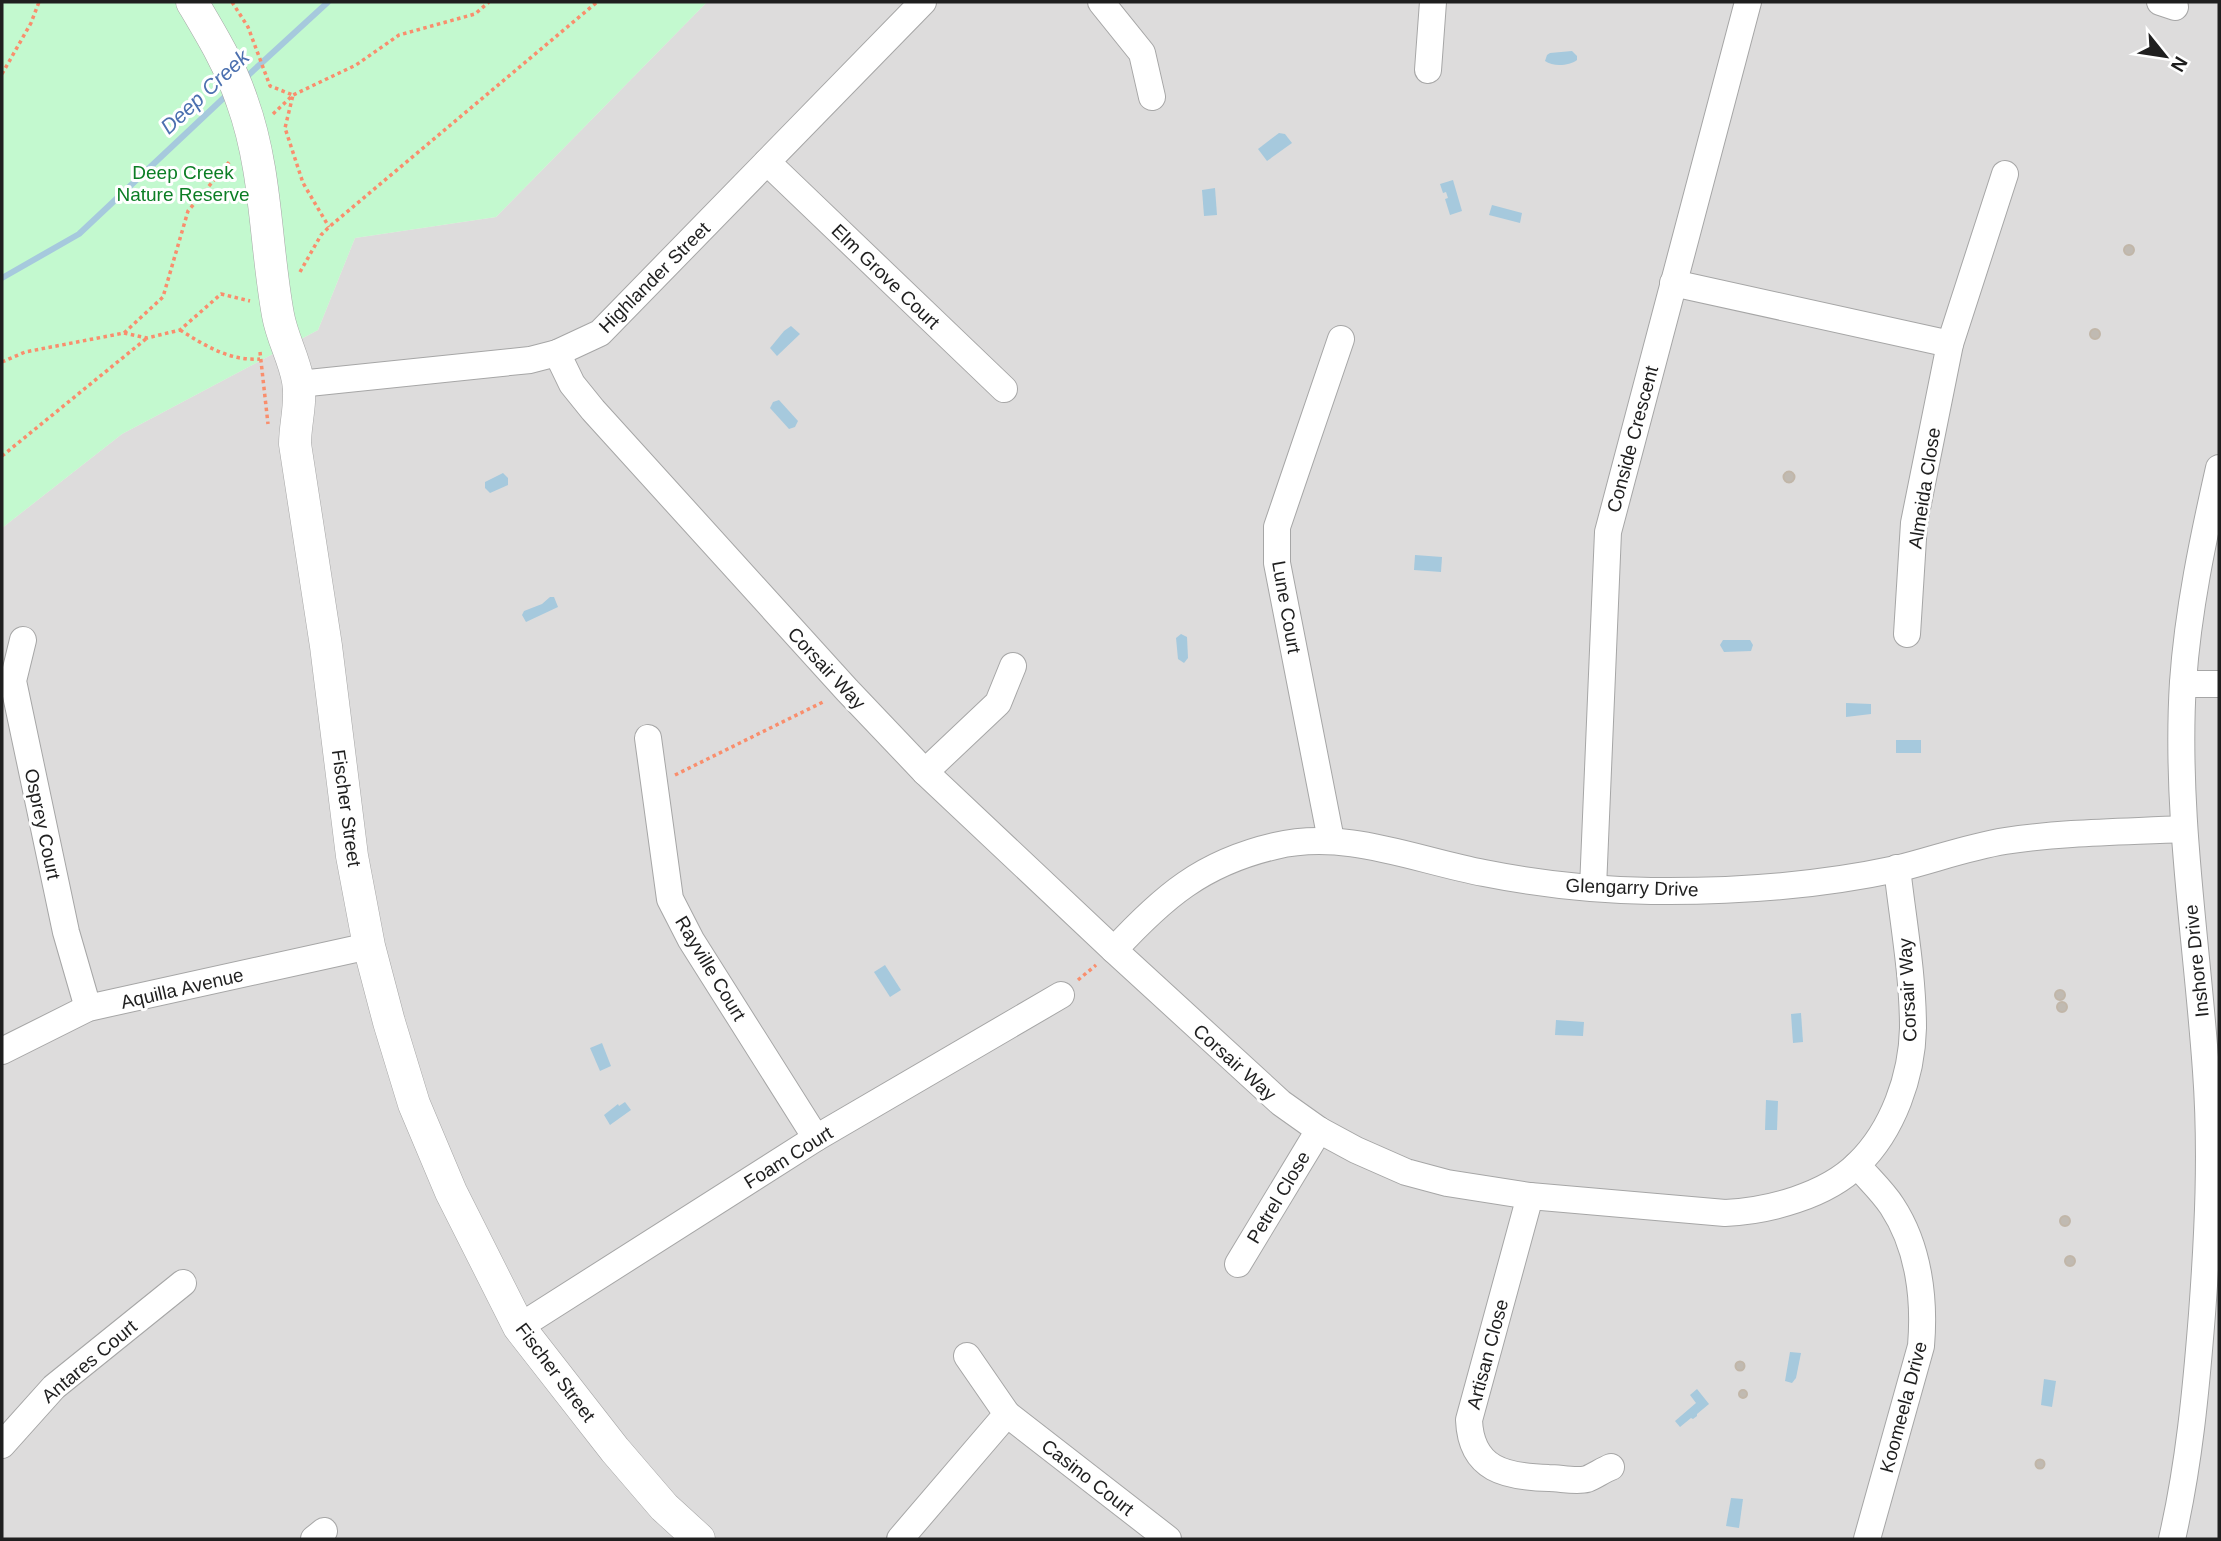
<svg xmlns="http://www.w3.org/2000/svg" width="2221" height="1541" viewBox="0 0 2221 1541" font-family="Arial,sans-serif">
<style>
.residential{fill:#dddcdc}
.park{fill:#c3f9cf}
.water{fill:#a6c9dd}
.lines{fill:none;stroke-linecap:round;stroke-linejoin:round}
.stream{stroke:#a6c9dd;stroke-width:6}
.building{fill:#c0bab2;stroke:#c1b6a8;stroke-width:2}
.minor-casing{stroke:#a6a6a6;stroke-width:28}
.tertiary-casing{stroke:#a6a6a6;stroke-width:33}
.path{stroke:#f98e6d;stroke-width:3.5;stroke-dasharray:3.5 3.5;stroke-linecap:butt}
.minor{stroke:#fff;stroke-width:26}
.tertiary{stroke:#fff;stroke-width:32}
.labels{text-anchor:middle;stroke-width:6;stroke-linejoin:round;paint-order:stroke}
.park-label{font-size:19px;fill:#0c7e25;stroke:#fff}
.street-label{font-size:19px;fill:#1f1f1f;stroke:#fff}
.water-label{font-size:21px;font-style:italic;fill:#4c70af;stroke:#fff}
</style>
<rect width="100%" height="100%" fill="#f0eee5"/>
<!-- residential -->
<path class="residential" d="M707,2H2219V1539H2V528L122,434L318,330L355,238L496,217Z"/>
<!-- park -->
<path class="park" d="M2,2H707L496,217L355,238L318,330L122,434L2,528Z"/>
<!-- water -->
<g class="water">
<path d="M1572,51L1577,56V60C1569,66 1553,67 1545,61L1547,55L1550,53Z"/>
<path d="M1279,133L1285,134L1292,143L1267,161L1258,149Z"/>
<path d="M1453,180L1462,211L1450,215L1445,199L1448,198L1446,192L1443,193L1440,184Z"/>
<path d="M1215,188L1217,215L1204,216L1202,190Z"/>
<path d="M1492,205L1522,213L1520,223L1489,215Z"/>
<path d="M791,326L800,334L777,356L770,348L784,331Z"/>
<path d="M779,400L798,421L795,427L789,429L770,408L773,402Z"/>
<path d="M503,473L508,478V485L490,493L485,488V482Z"/>
<path d="M1415,555L1442,557L1441,572L1414,570Z"/>
<path d="M550,597H554L558,607L526,622L522,615L524,611L542,604Z"/>
<path d="M1181,634L1187,637L1188,658L1184,663L1178,659L1176,638Z"/>
<path d="M1723,640H1750L1753,645L1751,651L1724,652L1720,645Z"/>
<path d="M1846,703L1871,704V714L1846,717Z"/>
<rect x="1896" y="740" width="25" height="13"/>
<path d="M885,965L901,990L890,997L874,972Z"/>
<path d="M1801,1013L1803,1042L1793,1043L1791,1014Z"/>
<path d="M1556,1020L1584,1022L1583,1036L1555,1035Z"/>
<path d="M602,1043L611,1066L600,1071L590,1048Z"/>
<path d="M1766,1100L1778,1101L1777,1130H1765Z"/>
<path d="M625,1102L631,1110L610,1125L604,1115L618,1104L619,1106Z"/>
<path d="M1790,1352L1801,1353L1796,1378L1792,1383L1785,1381Z"/>
<path d="M2044,1379L2056,1381L2052,1407L2041,1405Z"/>
<path d="M1697,1389L1709,1404L1697,1414V1416L1693,1419L1691,1418L1680,1427L1675,1421L1696,1403L1690,1395Z"/>
<path d="M1731,1498L1743,1499L1739,1528L1726,1526Z"/>
</g>
<g class="lines">
<!-- stream -->
<g class="stream">
<path d="M243,80L328,2"/>
<path d="M2,278L79,234L230,92"/>
</g>
</g>
<!-- building -->
<g class="building">
<circle cx="2129" cy="250" r="5"/>
<circle cx="2095" cy="334" r="5"/>
<circle cx="1789" cy="477" r="5.5"/>
<circle cx="2060" cy="995" r="5"/>
<circle cx="2062" cy="1007" r="5"/>
<circle cx="2065" cy="1221" r="5"/>
<circle cx="2070" cy="1261" r="5"/>
<circle cx="1740" cy="1366" r="4.5"/>
<circle cx="1743" cy="1394" r="4"/>
<circle cx="2040" cy="1464" r="4.5"/>
</g>
<g class="lines">
<!-- minor casing -->
<g class="minor-casing">
<g id="minor">
<path d="M1101,2L1142,53L1152,97"/>
<path d="M2160,2L2175,7"/>
<path d="M1428,70L1433,2"/>
<path d="M767,162L1004,389"/>
<path d="M1673,283L1950,344L2005,174"/>
<path d="M557,353L572,384L593,410L847,690L925,772L1114,950L1281,1103L1319,1130L1356,1150L1406,1172L1447,1183L1530,1196L1725,1213C1768,1211 1826,1196 1858,1164C1893,1130 1912,1076 1913,1028C1913,975 1903,921 1897,868"/>
<path d="M299,384L530,360L557,353L600,333L923,2"/>
<path d="M1907,634L1914,523L1950,344"/>
<path d="M23,640L13,681L66,932L88,1008"/>
<path d="M2183,684H2219"/>
<path d="M648,738L670,899L691,940L816,1138"/>
<path d="M925,772L998,703L1013,666"/>
<path d="M1331,840L1277,563V527L1341,339"/>
<path d="M1593,888L1608,532L1748,2"/>
<path d="M1114,950C1163,897 1202,863 1275,846C1346,829 1415,860 1484,873C1539,884 1595,890 1651,891C1732,892 1817,886 1896,869C1933,860 1968,847 2005,841C2064,832 2124,832 2184,829"/>
<path d="M2,1051L88,1008L369,946"/>
<path d="M1857,1165C1869,1179 1883,1192 1892,1206C1919,1247 1925,1299 1921,1346L1867,1539"/>
<path d="M1530,1196L1469,1420C1471,1470 1506,1477 1549,1478C1560,1478 1576,1482 1587,1479C1595,1476 1603,1470 1611,1467"/>
<path d="M1238,1264L1319,1130"/>
<path d="M519,1327L816,1138L1061,995"/>
<path d="M1007,1414L1168,1539"/>
<path d="M2,1445L54,1387L183,1283"/>
<path d="M314,1539L324,1531"/>
<path d="M900,1539L1007,1414L967,1356"/>
<path d="M2172,1539C2189,1465 2196,1390 2202,1314C2208,1233 2212,1152 2206,1071C2197,941 2175,812 2183,682C2188,610 2203,539 2219,468"/>
</g>
</g>
<!-- tertiary casing -->
<g class="tertiary-casing">
<path id="tertiary" d="M192,2C211,34 230,65 242,101C267,170 265,244 278,315C282,338 294,358 298,381C302,402 295,423 295,444L326,646L352,856L369,946L389,1022L414,1104L451,1192L519,1327L615,1450L664,1507L699,1539"/>
</g>
<!-- path -->
<g class="path">
<path d="M232,2L248,27L270,86L293,95L285,128L303,183L329,227"/>
<path d="M2,74L31,23L39,2"/>
<path d="M273,114L293,95L356,65L399,35L475,14L489,2"/>
<path d="M300,272L321,235L329,227L597,2"/>
<path d="M180,330C206,346 229,361 260,359"/>
<path d="M124,333L147,338L180,330L221,294L250,301"/>
<path d="M260,352L268,424"/>
<path d="M2,362L25,352L124,333L163,297L188,211L230,161"/>
<path d="M2,456L147,338"/>
<path d="M675,775L825,701"/>
<path d="M1078,980L1096,965"/>
</g>
<!-- minor -->
<use href="#minor" class="minor"/>
<!-- tertiary -->
<use href="#tertiary" class="tertiary"/>
</g>
<g class="labels">
<!-- park labels -->
<g class="park-label">
<text x="183" y="179">Deep Creek<tspan x="183" dy="22">Nature Reserve</tspan></text>
</g>
<!-- street labels -->
<g class="street-label">
<text transform="translate(886 276) rotate(44)" y="7">Elm Grove Court</text>
<text transform="translate(654 277) rotate(-45)" y="7">Highlander Street</text>
<text transform="translate(1632 439) rotate(-75)" y="7">Conside Crescent</text>
<text transform="translate(1924 488) rotate(-81)" y="7">Almeida Close</text>
<text transform="translate(1287 607) rotate(80)" y="7">Lune Court</text>
<text transform="translate(827 668) rotate(47)" y="7">Corsair Way</text>
<text transform="translate(347 808) rotate(82)" y="7">Fischer Street</text>
<text transform="translate(43 824) rotate(78)" y="7">Osprey Court</text>
<text transform="translate(1632 887) rotate(2)" y="7">Glengarry Drive</text>
<text transform="translate(2196 961) rotate(-96)" y="7">Inshore Drive</text>
<text transform="translate(711 968) rotate(59)" y="7">Rayville Court</text>
<text transform="translate(182 988) rotate(-13)" y="7">Aquilla Avenue</text>
<text transform="translate(1907 990) rotate(-93)" y="7">Corsair Way</text>
<text transform="translate(1235 1062) rotate(42)" y="7">Corsair Way</text>
<text transform="translate(788 1157) rotate(-32)" y="7">Foam Court</text>
<text transform="translate(1278 1197) rotate(-59)" y="7">Petrel Close</text>
<text transform="translate(1487 1354) rotate(-75)" y="7">Artisan Close</text>
<text transform="translate(89 1361) rotate(-40)" y="7">Antares Court</text>
<text transform="translate(556 1372) rotate(53)" y="7">Fischer Street</text>
<text transform="translate(1903 1407) rotate(-75)" y="7">Koomeela Drive</text>
<text transform="translate(1088 1477) rotate(38)" y="7">Casino Court</text>
</g>
<!-- water labels -->
<g class="water-label">
<text transform="translate(205 92) rotate(-43)" y="7">Deep Creek</text>
</g>
</g>
<!-- border -->
<rect width="2221" height="1541" fill="none" stroke="#1f1f1f" stroke-width="7"/>
<!-- north arrow -->
<g transform="translate(2165 56) rotate(120)" stroke="#ffffff" stroke-width="5" paint-order="stroke">
<path d="M0-5L12 26L0 18L-12 26Z" fill="#1f1f1f"/>
<text y="-10" font-size="19" font-weight="bold" text-anchor="middle" fill="#1f1f1f">N</text>
</g>
</svg>
